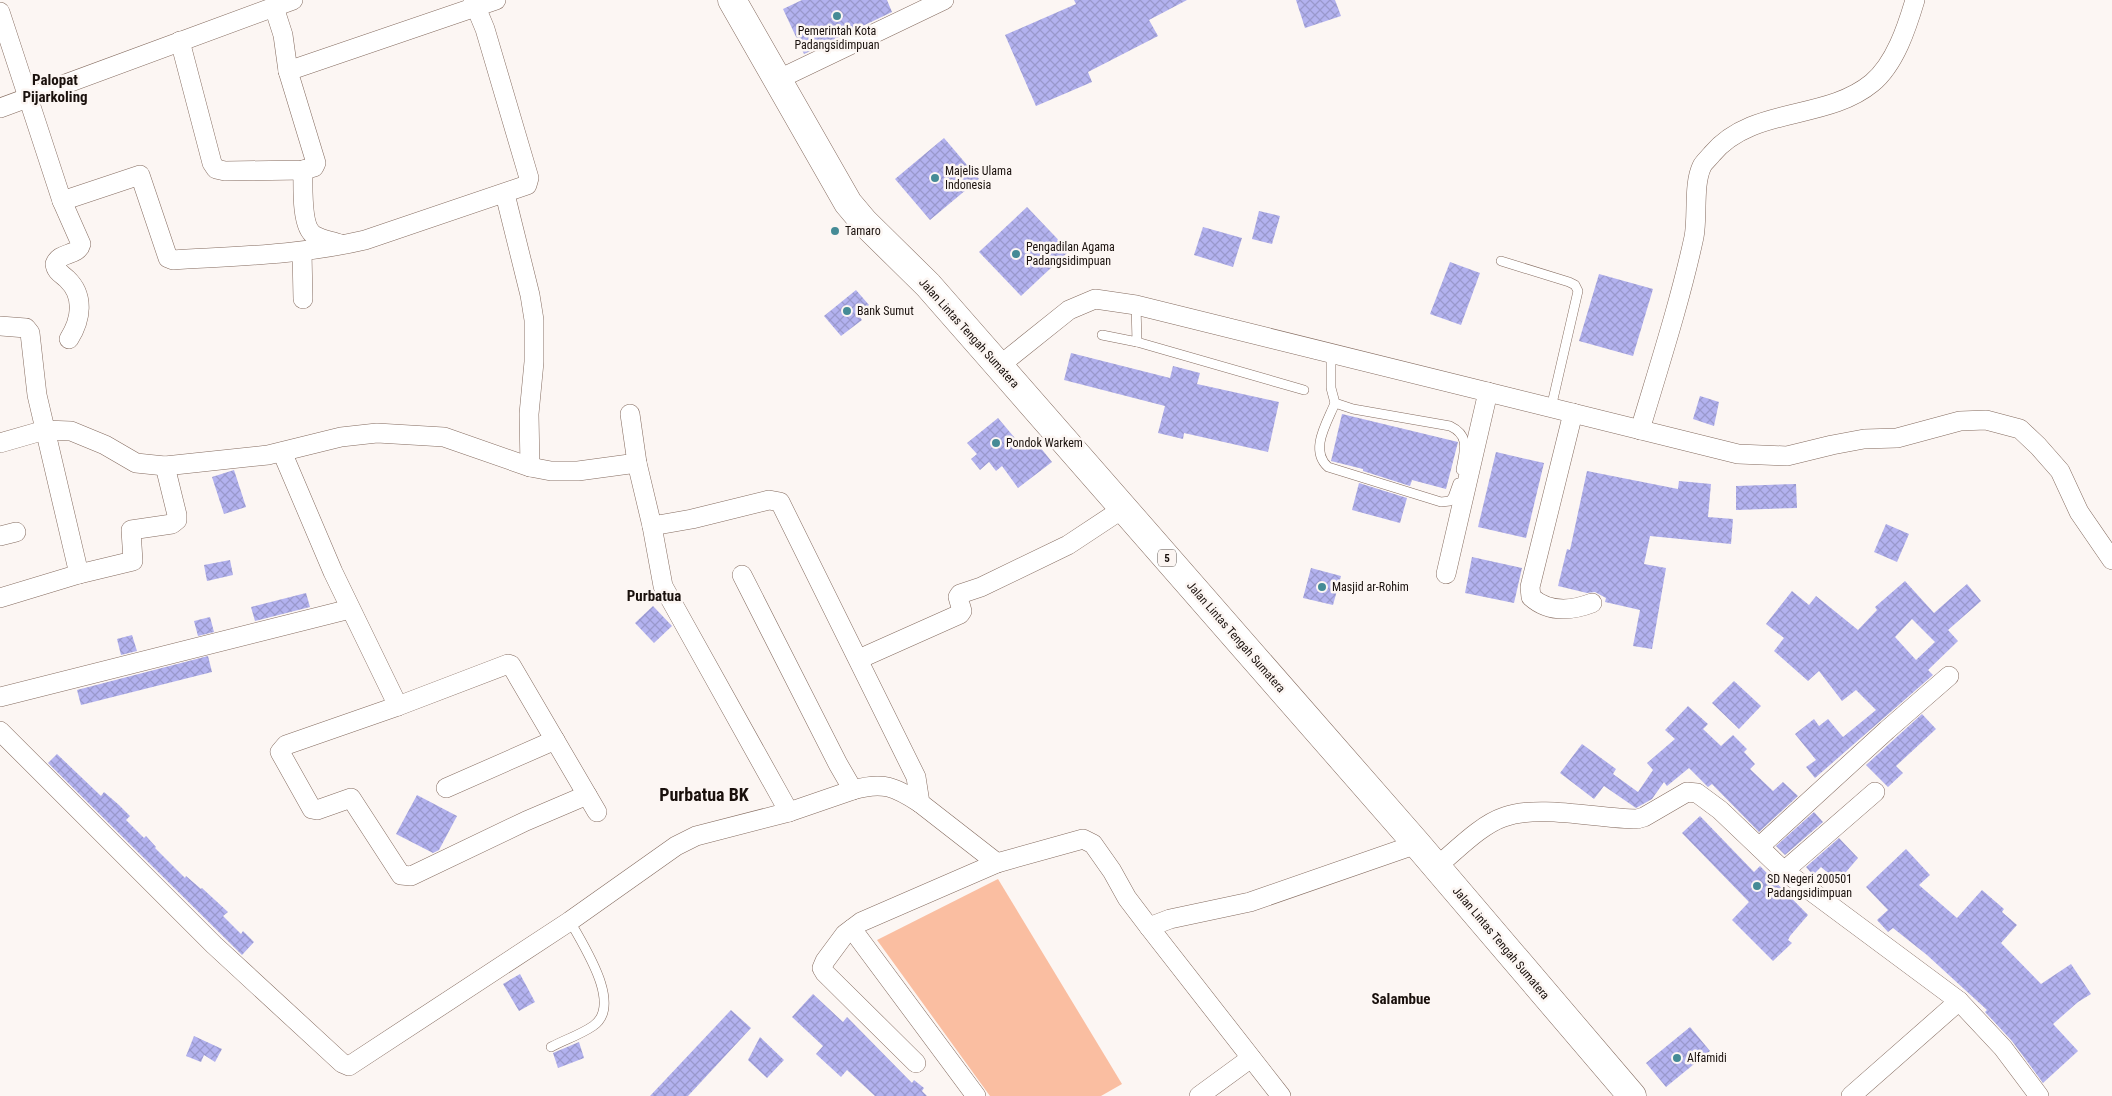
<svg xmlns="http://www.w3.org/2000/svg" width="2112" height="1096" viewBox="0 0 2112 1096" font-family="'Roboto Condensed',sans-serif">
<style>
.green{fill:#fabea1}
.building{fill:url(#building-cross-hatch);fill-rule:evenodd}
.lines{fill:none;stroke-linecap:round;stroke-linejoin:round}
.lane-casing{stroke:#846b5f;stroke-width:10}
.street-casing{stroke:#846b5f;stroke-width:20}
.highway-casing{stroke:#846b5f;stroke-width:29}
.lane{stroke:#fff;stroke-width:9}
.street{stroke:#fff;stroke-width:19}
.highway{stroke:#fff;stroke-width:28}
.poi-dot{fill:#458b96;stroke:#fcf6f3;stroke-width:2}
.labels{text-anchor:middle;stroke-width:5;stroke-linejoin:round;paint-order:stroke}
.shield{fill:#fcf6f3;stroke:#5d5551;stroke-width:1}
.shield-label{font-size:11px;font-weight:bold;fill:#19100c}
.poi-label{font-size:12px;fill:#19100c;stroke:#fcf6f3;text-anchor:start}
.street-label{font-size:12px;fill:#19100c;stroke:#fcf6f3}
.quarter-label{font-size:15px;font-weight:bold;fill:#19100c;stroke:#fcf6f3}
.district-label{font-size:18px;font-weight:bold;fill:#19100c;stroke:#fcf6f3}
</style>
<defs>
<pattern id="building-cross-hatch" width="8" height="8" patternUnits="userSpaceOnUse" patternTransform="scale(1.25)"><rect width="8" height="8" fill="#b3b2ef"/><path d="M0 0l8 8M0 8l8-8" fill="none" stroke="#9998cc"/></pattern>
</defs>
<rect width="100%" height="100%" fill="#fcf6f3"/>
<!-- green -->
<path class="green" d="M998,879L1122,1084L1101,1096H990L877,940Z"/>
<!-- building -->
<g class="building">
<path d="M802,0H887L892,12L804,54L783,9Z"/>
<path d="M1074,0H1187L1149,20L1158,36L1088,72L1092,82L1036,106L1005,35L1076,4Z"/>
<path d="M1296,0H1335L1341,16L1305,28Z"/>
<path d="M944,138L979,179L930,220L895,179Z"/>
<path d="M1027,207L1069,251L1021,296L979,252Z"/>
<path d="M1259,211L1280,216L1272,244L1252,239Z"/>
<path d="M1203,227L1242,238L1233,267L1194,255Z"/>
<path d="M1450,262L1480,273L1461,325L1430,314Z"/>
<path d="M1599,274L1653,289L1633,356L1579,341Z"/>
<path d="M856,290L869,305L858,314L862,320L841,336L824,316Z"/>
<path d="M1071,353L1170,378L1173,366L1200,373L1197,384L1279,402L1268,452L1184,433L1183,439L1158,433L1165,406L1064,380Z"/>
<path d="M1700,396L1719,402L1714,426L1693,419Z"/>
<path d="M1342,414L1458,442L1446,489L1412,480L1410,486L1363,471V469L1331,461Z"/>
<path d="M998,418L1025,450L1036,442L1052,462L1018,488L1002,466L996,471L989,462L980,470L971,459L977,454L967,443Z"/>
<path d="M1496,452L1544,463L1526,538L1478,527Z"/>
<path d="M234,470L246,507L224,514L212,477Z"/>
<path d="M1587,471L1678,489L1679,481L1711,484L1708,517L1733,519L1731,544L1650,536L1644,564L1666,568L1652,649L1633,646L1640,610L1605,602L1606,598L1595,592L1587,593L1558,586L1567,549L1570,550Z"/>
<path d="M1359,483L1407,498L1400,523L1352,510Z"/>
<path d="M1796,484L1797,508L1736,510V486Z"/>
<path d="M1886,524L1909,534L1897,562L1874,552Z"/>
<path d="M1472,557L1522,568L1514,603L1465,593Z"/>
<path d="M230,560L233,575L207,581L204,565Z"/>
<path d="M1311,568L1341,576L1333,605L1303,598Z"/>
<path d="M1905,581L1934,613L1967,584L1981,601L1948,630L1958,641L1928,670L1933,675L1815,778L1806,767L1816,760L1795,734L1814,719L1819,726L1828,719L1843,737L1876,710L1856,690L1842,701L1819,671L1808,681L1774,651L1784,638L1766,624L1792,591L1809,605L1816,596L1858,630L1877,610L1875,607ZM1912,619L1935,642L1916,660L1895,637Z"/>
<path d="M306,593L310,607L255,621L251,607Z"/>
<path d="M653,606L672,626L654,643L635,623Z"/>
<path d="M210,617L214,632L198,636L194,621Z"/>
<path d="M132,635L137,651L121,655L117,639Z"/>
<path d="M208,656L212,672L81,705L77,690Z"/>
<path d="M1734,681L1761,706L1739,729L1712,703Z"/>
<path d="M1688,706L1708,724L1703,729L1721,746L1733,735L1747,749L1744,752L1755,764L1750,769L1773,791L1783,782L1798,796L1759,832L1712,784L1708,787L1689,768L1667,786L1664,782L1652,799L1636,808L1604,786L1594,799L1560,773L1582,744L1616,769L1613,774L1638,792L1653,770L1647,763L1675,739L1665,730Z"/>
<path d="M1922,714L1936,729L1896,766L1903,773L1888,787L1866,765Z"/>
<path d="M57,754L101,796L104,792L119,805L130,816L126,820L144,838L146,836L156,847L155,848L185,878L186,876L201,889L202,888L228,912L223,916L241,934L243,931L254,942L242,955L48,763Z"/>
<path d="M417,795L457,816L439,850L433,853L396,834Z"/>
<path d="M1814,812L1823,822L1785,855L1776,846Z"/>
<path d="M1700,816L1754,872L1760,866L1808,915L1790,936L1788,940L1792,943L1773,961L1732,920L1749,902L1682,833Z"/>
<path d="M1839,838L1858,858L1840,879H1835L1821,867L1813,875L1806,867Z"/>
<path d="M1906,849L1930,875L1919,885L1957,918L1982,890L2004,909L2002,912L2017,925L2001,943L2041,984L2071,964L2091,994L2078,1002L2053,1024L2078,1051L2043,1083L2012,1041L1985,1012L1987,1010L1927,955L1893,928L1888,932L1877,920L1888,910L1866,887Z"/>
<path d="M520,974L535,1002L519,1011L503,984Z"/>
<path d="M813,994L843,1022L847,1017L912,1083L914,1080L924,1088L922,1091L927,1096H875L847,1070L841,1077L816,1054L823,1046L792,1017Z"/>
<path d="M731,1010L751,1028L688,1096H650Z"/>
<path d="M1690,1027L1710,1051L1666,1087L1646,1063Z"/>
<path d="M194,1036L222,1049L215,1062L204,1055L201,1062L186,1056Z"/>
<path d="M760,1037L784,1060L767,1078L748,1060Z"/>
<path d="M579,1042L584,1058L558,1068L553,1053Z"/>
</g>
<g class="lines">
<!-- lane casing -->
<g class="lane-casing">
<g id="lane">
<path d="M1501,261L1569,282L1575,285L1578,291L1551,408"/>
<path d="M1102,335L1137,342L1136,305"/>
<path d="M1137,342L1304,390"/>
<path d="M1331,353V388L1335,403L1353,409L1450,426C1471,436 1464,451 1461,470"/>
<path d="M1335,403C1327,423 1309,450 1328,467L1441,502L1450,501L1453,497L1458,483"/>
<path d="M551,1047C564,1040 580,1035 593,1026C624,1005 582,944 570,921"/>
</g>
</g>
<!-- street casing -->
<g class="street-casing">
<g id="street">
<path d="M274,7L283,35L288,71"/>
<path d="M0,12L62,201L140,175L168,258L173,260C237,256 301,255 365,240L527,185L529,178L485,29L473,0"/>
<path d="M180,41L212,163L216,169L225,171L303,170L314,167L316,163L288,71L496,0"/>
<path d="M777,80L944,0"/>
<path d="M0,108L293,0"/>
<path d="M303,170C303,185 301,227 314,235C321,240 332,241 340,244"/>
<path d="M505,194L530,295L534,320V362L529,414L530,467"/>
<path d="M62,201L81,244C78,256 59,252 55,264C56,272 62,274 67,279C85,296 81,320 69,339"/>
<path d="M302,252L303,299"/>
<path d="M0,326L26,328L30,333L37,395L79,574"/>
<path d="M999,366L1069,310L1095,299L1136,305L1738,454L1787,456L1832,445L1864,439L1897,438L1960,421L1986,420L2020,429L2038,446L2060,471L2079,512L2112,560"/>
<path d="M1573,413L1530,587L1531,597C1549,613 1571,611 1592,603"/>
<path d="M630,414L637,463L652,526L692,519L769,500L780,502L916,777L920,803L997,863"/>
<path d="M1640,430C1659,366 1680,302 1694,237C1698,216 1693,184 1702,166C1704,162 1709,158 1712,154C1752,106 1826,121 1872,83C1895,64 1907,27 1915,0"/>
<path d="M0,443L45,430L71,431L105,445L136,463L165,466L268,455L341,437L377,433L444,437L530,467L551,471H578L637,463"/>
<path d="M282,452L333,572L398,706L508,664L511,665L597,812"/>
<path d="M652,526L663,586L789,812L853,790"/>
<path d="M0,536L16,532"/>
<path d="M1446,574L1488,392"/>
<path d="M742,575L838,764L853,790C883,781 895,787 920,803"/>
<path d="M0,598L79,574L133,561L131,530L172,524L177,520V515L165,466"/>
<path d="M859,659L960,614L962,611L958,597L960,594L981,587L1068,545L1124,508"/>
<path d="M0,697L350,609"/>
<path d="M398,706L286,745L280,752L312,809L317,810L351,798L401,875L411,876L526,821L587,795"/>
<path d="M0,731L214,945L342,1063L349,1066L570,921L676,846L696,836L789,812"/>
<path d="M446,788L555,740"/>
<path d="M1759,847L1887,730L1949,676"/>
<path d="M1436,867C1456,851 1480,825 1504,817C1540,804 1598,819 1637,819L1644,817L1687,792L1697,793L1720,810L1784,871L1959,1001L2003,1048L2039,1096"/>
<path d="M1784,871L1875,792"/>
<path d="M1149,927L1170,919L1250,902L1417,844"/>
<path d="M852,929L976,1096"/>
<path d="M916,1063L825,973L822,968L825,961L845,934L861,922L997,863L1083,839L1093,844L1112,871L1127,898L1149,927L1281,1096"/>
<path d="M1199,1096L1251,1058"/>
<path d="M1851,1096L1959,1001"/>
</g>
</g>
<!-- highway casing -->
<g class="highway-casing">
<path id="highway" d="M732,0L848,203L864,222L928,285L999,366L1417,844L1632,1096"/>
</g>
<!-- lane -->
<use href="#lane" class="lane"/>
<!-- street -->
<use href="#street" class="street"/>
<!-- highway -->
<use href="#highway" class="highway"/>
</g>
<!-- markers -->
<g class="poi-dot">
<circle cx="837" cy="16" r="5"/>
<circle cx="935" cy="178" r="5"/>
<circle cx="835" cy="231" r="5"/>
<circle cx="1016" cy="254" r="5"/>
<circle cx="847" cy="311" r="5"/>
<circle cx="996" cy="443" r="5"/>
<circle cx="1322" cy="587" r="5"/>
<circle cx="1757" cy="886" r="5"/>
<circle cx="1677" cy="1058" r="5"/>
</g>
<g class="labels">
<!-- shield labels -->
<rect class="shield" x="1158" y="549.5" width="18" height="17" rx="4"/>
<g class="shield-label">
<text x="1167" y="562">5</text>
</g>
<!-- poi labels -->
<g class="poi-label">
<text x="837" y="35" text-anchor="middle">Pemerintah Kota<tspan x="837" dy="14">Padangsidimpuan</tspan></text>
<text x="945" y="175">Majelis Ulama<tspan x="945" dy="14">Indonesia</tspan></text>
<text x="845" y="235">Tamaro</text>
<text x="1026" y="251">Pengadilan Agama<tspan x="1026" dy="14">Padangsidimpuan</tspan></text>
<text x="857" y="315">Bank Sumut</text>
<text x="1006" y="447">Pondok Warkem</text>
<text x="1332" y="591">Masjid ar-Rohim</text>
<text x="1767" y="883">SD Negeri 200501<tspan x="1767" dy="14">Padangsidimpuan</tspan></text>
<text x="1687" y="1062">Alfamidi</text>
</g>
<!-- street labels -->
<g class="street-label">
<text transform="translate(969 333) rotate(48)" y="4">Jalan Lintas Tengah Sumatera</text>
<text transform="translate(1236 637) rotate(49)" y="4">Jalan Lintas Tengah Sumatera</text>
<text transform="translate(1501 943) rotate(50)" y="4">Jalan Lintas Tengah Sumatera</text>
</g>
<!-- quarter labels -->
<g class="quarter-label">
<text x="55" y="85">Palopat<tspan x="55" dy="17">Pijarkoling</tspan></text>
<text x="654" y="601">Purbatua</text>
<text x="1401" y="1004">Salambue</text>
</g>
<!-- district labels -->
<g class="district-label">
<text x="704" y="801">Purbatua BK</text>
</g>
</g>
</svg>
